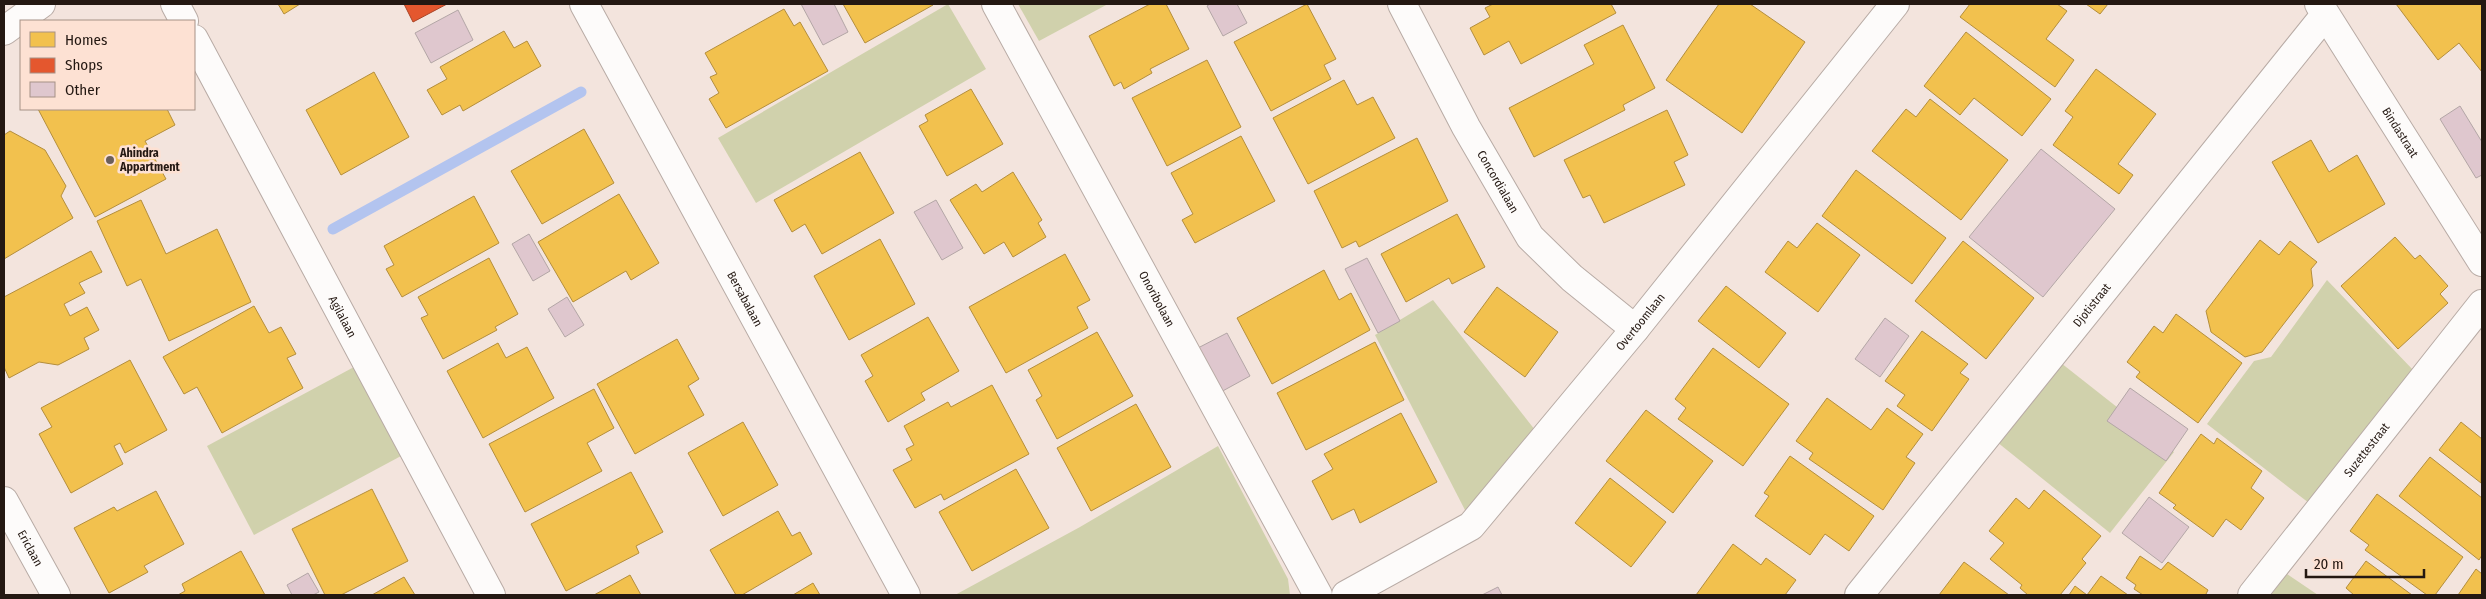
<svg xmlns="http://www.w3.org/2000/svg" width="2486" height="599" viewBox="0 0 2486 599" font-family="'Fira Sans Condensed',sans-serif">
<style>
.green{fill:#d0d1ac}
.homes{fill:#f2c14e;stroke:#b48e3c}
.shops{fill:#e4572e;stroke:#aa4426}
.lines{fill:none;stroke-linecap:round;stroke-linejoin:round}
.stream{stroke:#b3c4ef;stroke-width:11}
.building{fill:#dfc7ce;stroke:#b3a6a6}
.street-casing{stroke:#b8aba5;stroke-width:30}
.secondary-casing{stroke:#b8aba5;stroke-width:30}
.street{stroke:#fdfbfa;stroke-width:28}
.secondary{stroke:#fdfbfa;stroke-width:28}
.poi-dot{fill:#6c5f59;stroke:#fde1d3;stroke-width:2}
.labels{text-anchor:middle;stroke-width:5;stroke-linejoin:round;paint-order:stroke}
.street-label{font-size:12px;fill:#241812;stroke:#fde1d3}
.poi-label{font-size:12px;font-weight:bold;fill:#241812;stroke:#fde1d3;text-anchor:start}
</style>
<rect width="100%" height="100%" fill="#f3e4dd"/>
<!-- green -->
<g class="green">
<path d="M948,4L986,69L756,203L718,138Z"/>
<path d="M1018,4H1108L1039,41Z"/>
<path d="M2327,280L2414,371L2309,503L2207,424L2254,361L2271,357Z"/>
<path d="M1433,300L1535,430L1466,512L1375,335Z"/>
<path d="M2061,363L2174,452L2110,533L1997,442Z"/>
<path d="M354,367L401,456L254,535L207,446Z"/>
<path d="M1218,446L1288,579L1290,595H955L1080,527Z"/>
<path d="M2287,574L2318,595H2271Z"/>
</g>
<!-- homes -->
<g class="homes">
<path d="M278,4H300L284,14Z"/>
<path d="M843,4H932L933,5L865,43Z"/>
<path d="M1150,4H1166L1189,49L1150,69L1152,73L1124,89L1121,82L1114,86L1089,36Z"/>
<path d="M1307,4L1336,59L1324,65L1331,79L1271,111L1234,42Z"/>
<path d="M1493,4H1611L1616,13L1521,64L1509,41L1484,55L1470,28L1490,17L1485,8Z"/>
<path d="M1719,4H1750L1805,42L1742,133L1666,80Z"/>
<path d="M1970,4H2057L2067,11L2046,39L2074,60L2055,87L1960,17Z"/>
<path d="M2086,4H2108L2100,14Z"/>
<path d="M2396,4H2482V72L2459,43L2438,60Z"/>
<path d="M784,9L794,26L800,22L828,71L726,128L709,99L719,93L710,77L717,74L705,53Z"/>
<path d="M1623,25L1655,88L1623,105L1625,110L1534,157L1509,108L1594,64L1584,45Z"/>
<path d="M504,31L514,48L527,41L541,66L463,111L460,105L442,115L427,90L447,79L440,67Z"/>
<path d="M1966,32L2051,99L2022,136L1974,98L1960,115L1924,86Z"/>
<path d="M1207,60L1241,127L1167,166L1132,98Z"/>
<path d="M2096,69L2156,114L2118,164L2133,175L2119,194L2053,145L2073,117L2065,111Z"/>
<path d="M374,72L409,137L341,175L306,110Z"/>
<path d="M1344,80L1357,105L1373,97L1395,138L1308,184L1273,118Z"/>
<path d="M971,89L1003,144L947,176L919,126L928,121L925,115Z"/>
<path d="M1930,99L2008,160L1961,220L1872,151L1906,109L1916,117Z"/>
<path d="M38,109H167L175,125L145,141L166,179L95,217Z"/>
<path d="M1667,110L1688,155L1674,162L1685,185L1604,223L1590,195L1583,198L1564,160Z"/>
<path d="M584,129L614,183L542,224L511,171Z"/>
<path d="M10,131L45,150L66,186L61,196L73,218L4,259V135Z"/>
<path d="M1241,136L1275,201L1195,243L1182,220L1193,214L1171,173Z"/>
<path d="M1417,138L1448,201L1359,247L1356,241L1342,248L1314,191Z"/>
<path d="M2311,140L2329,172L2357,155L2385,204L2318,243L2272,162Z"/>
<path d="M860,152L894,213L822,254L805,224L792,232L774,200Z"/>
<path d="M1856,170L1946,238L1912,284L1822,216Z"/>
<path d="M1013,172L1042,220L1038,223L1046,237L1013,257L1004,242L984,254L950,200L976,184L982,192Z"/>
<path d="M619,194L659,263L631,280L626,271L573,302L538,242Z"/>
<path d="M474,196L499,243L402,297L386,269L394,265L384,246Z"/>
<path d="M141,200L166,254L217,229L251,302L169,341L141,279L127,286L97,221Z"/>
<path d="M1457,214L1485,267L1452,284L1449,278L1406,302L1381,254Z"/>
<path d="M1817,223L1860,255L1818,312L1765,272L1788,241L1797,248Z"/>
<path d="M2395,237L2415,259L2420,255L2448,286L2440,294L2448,303L2398,349L2341,286Z"/>
<path d="M880,239L915,304L849,340L814,276Z"/>
<path d="M2260,240L2279,255L2290,241L2317,262L2311,269L2313,286L2262,352L2245,357L2211,332L2206,311Z"/>
<path d="M1963,241L2034,298L1986,359L1915,301Z"/>
<path d="M91,251L102,272L79,283L85,293L64,304L70,316L87,307L99,330L84,338L89,349L58,365L39,362L9,378L4,367V297Z"/>
<path d="M1065,254L1090,300L1077,307L1088,328L1006,373L969,307Z"/>
<path d="M489,258L518,314L495,327L497,330L443,359L421,318L428,315L418,297Z"/>
<path d="M1324,270L1339,300L1351,293L1370,330L1272,384L1237,318Z"/>
<path d="M1726,286L1786,333L1759,368L1698,321Z"/>
<path d="M1497,287L1558,332L1525,377L1464,332Z"/>
<path d="M254,306L269,333L281,327L296,354L287,358L303,388L222,433L197,387L184,394L163,357Z"/>
<path d="M2176,314L2242,363L2198,423L2136,377L2140,372L2127,362L2154,326L2163,333Z"/>
<path d="M928,317L959,371L921,393L925,400L888,422L865,381L873,376L861,355Z"/>
<path d="M1922,331L1968,364L1960,373L1969,379L1932,431L1897,406L1905,395L1885,381Z"/>
<path d="M1097,332L1133,396L1057,439L1036,400L1042,396L1028,370Z"/>
<path d="M677,339L699,379L688,386L704,415L635,454L597,384Z"/>
<path d="M1375,342L1404,400L1306,450L1277,393Z"/>
<path d="M498,343L506,358L527,347L554,398L483,438L447,371Z"/>
<path d="M1713,348L1789,404L1743,466L1678,419L1686,408L1675,399Z"/>
<path d="M130,360L167,430L125,453L120,443L114,446L123,464L71,493L39,434L52,427L41,408Z"/>
<path d="M992,385L1029,454L944,500L941,494L915,508L893,470L912,460L906,449L914,445L904,426L948,402L951,407Z"/>
<path d="M594,389L614,428L587,443L602,471L525,512L489,444Z"/>
<path d="M1827,398L1871,430L1887,408L1923,434L1906,457L1915,463L1883,510L1809,459L1813,453L1796,441Z"/>
<path d="M1136,404L1171,467L1091,511L1057,448Z"/>
<path d="M1646,410L1713,461L1673,513L1606,461Z"/>
<path d="M1401,413L1437,482L1360,523L1354,509L1332,520L1312,481L1333,469L1324,454Z"/>
<path d="M743,422L778,485L723,516L688,453Z"/>
<path d="M2461,422L2482,439L2481,483L2439,450Z"/>
<path d="M2201,434L2214,444L2217,438L2262,471L2251,488L2264,498L2241,530L2226,519L2213,537L2173,508L2176,505L2159,493Z"/>
<path d="M1790,456L1874,516L1849,551L1825,534L1810,555L1755,516L1769,496L1764,493Z"/>
<path d="M2430,457L2482,498V555L2479,560L2399,496Z"/>
<path d="M1016,469L1049,528L972,571L939,512Z"/>
<path d="M631,472L663,532L636,546L639,553L566,591L531,524Z"/>
<path d="M1610,478L1666,522L1631,567L1575,523Z"/>
<path d="M372,489L408,561L341,595H325L292,529Z"/>
<path d="M2044,490L2101,536L2082,559L2086,563L2060,595H2028L2020,588L2022,585L1990,559L2004,543L1989,531L2016,498L2029,509Z"/>
<path d="M156,491L184,544L144,566L148,572L109,593L74,528L114,507L117,511Z"/>
<path d="M2377,494L2463,557L2435,595H2427L2365,550L2369,545L2350,531Z"/>
<path d="M778,511L792,536L800,532L812,554L742,595H736L710,550Z"/>
<path d="M1733,544L1761,565L1766,558L1796,580L1785,595H1696Z"/>
<path d="M241,551L265,595H178L185,591L182,584Z"/>
<path d="M2140,556L2161,570L2168,562L2208,590L2206,594L2207,595H2143L2134,589L2136,585L2126,578Z"/>
<path d="M2366,561L2412,595H2354L2346,588Z"/>
<path d="M1964,562L2009,595H1939Z"/>
<path d="M2476,569L2482,574V595H2458Z"/>
<path d="M630,575L641,595H594Z"/>
<path d="M2101,576L2128,595H2069L2075,586L2087,595Z"/>
<path d="M404,577L415,595H372Z"/>
<path d="M813,583L820,595H793Z"/>
</g>
<!-- shops -->
<path class="shops" d="M404,4H447L413,22Z"/>
<g class="lines">
<!-- stream -->
<path class="stream" d="M333,229L581,92"/>
</g>
<!-- building -->
<g class="building">
<path d="M801,4H834L848,32L823,45Z"/>
<path d="M1210,4H1237L1247,23L1223,36L1207,6Z"/>
<path d="M458,10L473,40L431,63L415,33Z"/>
<path d="M2460,106L2482,142V175L2476,178L2440,119Z"/>
<path d="M2041,149L2115,209L2043,297L1969,237Z"/>
<path d="M936,200L963,248L942,260L914,212Z"/>
<path d="M529,234L550,271L533,281L512,244Z"/>
<path d="M1367,258L1400,321L1378,333L1345,269Z"/>
<path d="M567,297L584,325L565,337L548,309Z"/>
<path d="M1885,318L1909,336L1880,377L1855,359Z"/>
<path d="M1227,333L1250,376L1219,393L1196,349Z"/>
<path d="M2130,388L2188,429L2166,461L2107,421Z"/>
<path d="M2149,497L2189,527L2162,563L2122,533Z"/>
<path d="M308,573L319,592L313,595H292L287,585Z"/>
<path d="M1498,587L1502,595H1482Z"/>
</g>
<g class="lines">
<!-- street casing -->
<g class="street-casing">
<g id="street">
<path d="M175,4L184,21"/>
<path id="s1" d="M584,4L906,595"/>
<path id="s2" d="M996,4L1318,595"/>
<path id="s3" d="M1402,4L1466,127L1530,237L1572,278L1635,329"/>
<path id="s4" d="M2319,4L2482,262"/>
<path id="s5" d="M194,39L491,595"/>
<path id="s6" d="M4,501L56,595"/>
<path id="s7" d="M1346,595L1471,526L1635,329L1895,4"/>
<path id="s8" d="M1859,595L2325,15"/>
<path id="s9" d="M2252,595L2482,304"/>
</g>
</g>
<!-- secondary casing -->
<g class="secondary-casing">
<path id="secondary" d="M4,31L41,4"/>
</g>
<!-- street -->
<use href="#street" class="street"/>
<!-- secondary -->
<use href="#secondary" class="secondary"/>
</g>
<!-- markers -->
<circle class="poi-dot" cx="110" cy="160" r="5"/>
<g class="labels">
<!-- street labels -->
<g class="street-label">
<text dy="4" stroke="none"><textPath href="#s4" startOffset="152">Bindastraat</textPath></text>
<text dy="4" stroke="none"><textPath href="#s3" startOffset="202">Concordialaan</textPath></text>
<text dy="4" stroke="none"><textPath href="#s2" startOffset="336">Onoribolaan</textPath></text>
<text dy="4" stroke="none"><textPath href="#s1" startOffset="336">Bersabalaan</textPath></text>
<text dy="4" stroke="none"><textPath href="#s8" startOffset="372">Djotistraat</textPath></text>
<text dy="4" stroke="none"><textPath href="#s5" startOffset="315">Agilalaan</textPath></text>
<text dy="4" stroke="none"><textPath href="#s7" startOffset="408">Overtoomlaan</textPath></text>
<text dy="4" stroke="none"><textPath href="#s9" startOffset="185">Suzettestraat</textPath></text>
<text dy="4" stroke="none"><textPath href="#s6" startOffset="54">Ericlaan</textPath></text>
</g>
<!-- poi labels -->
<g class="poi-label">
<text x="120" y="157">Ahindra<tspan x="120" dy="14">Appartment</tspan></text>
</g>
</g>
<!-- border -->
<rect width="2486" height="599" fill="none" stroke="#241812" stroke-width="10"/>
<!-- legend -->
<rect x="20" y="20" width="175" height="90" fill="#fde1d3" stroke="#a69186"/>
<rect x="30" y="32" width="25" height="15" fill="#f2c14e" stroke="#a69186"/>
<text x="65" y="45" font-size="15" fill="#241812">Homes</text>
<rect x="30" y="58" width="25" height="15" fill="#e4572e" stroke="#a69186"/>
<text x="65" y="70" font-size="15" fill="#241812">Shops</text>
<rect x="30" y="82" width="25" height="15" fill="#dfc7ce" stroke="#a69186"/>
<text x="65" y="95" font-size="15" fill="#241812">Other</text>
<!-- scale -->
<path d="M2306 569v8h118v-8" fill="none" stroke="#241812" stroke-width="2.5"/>
<text x="2314" y="569" font-size="15" fill="#241812" stroke="#fde1d3" stroke-width="4" paint-order="stroke">20 m</text>
</svg>
